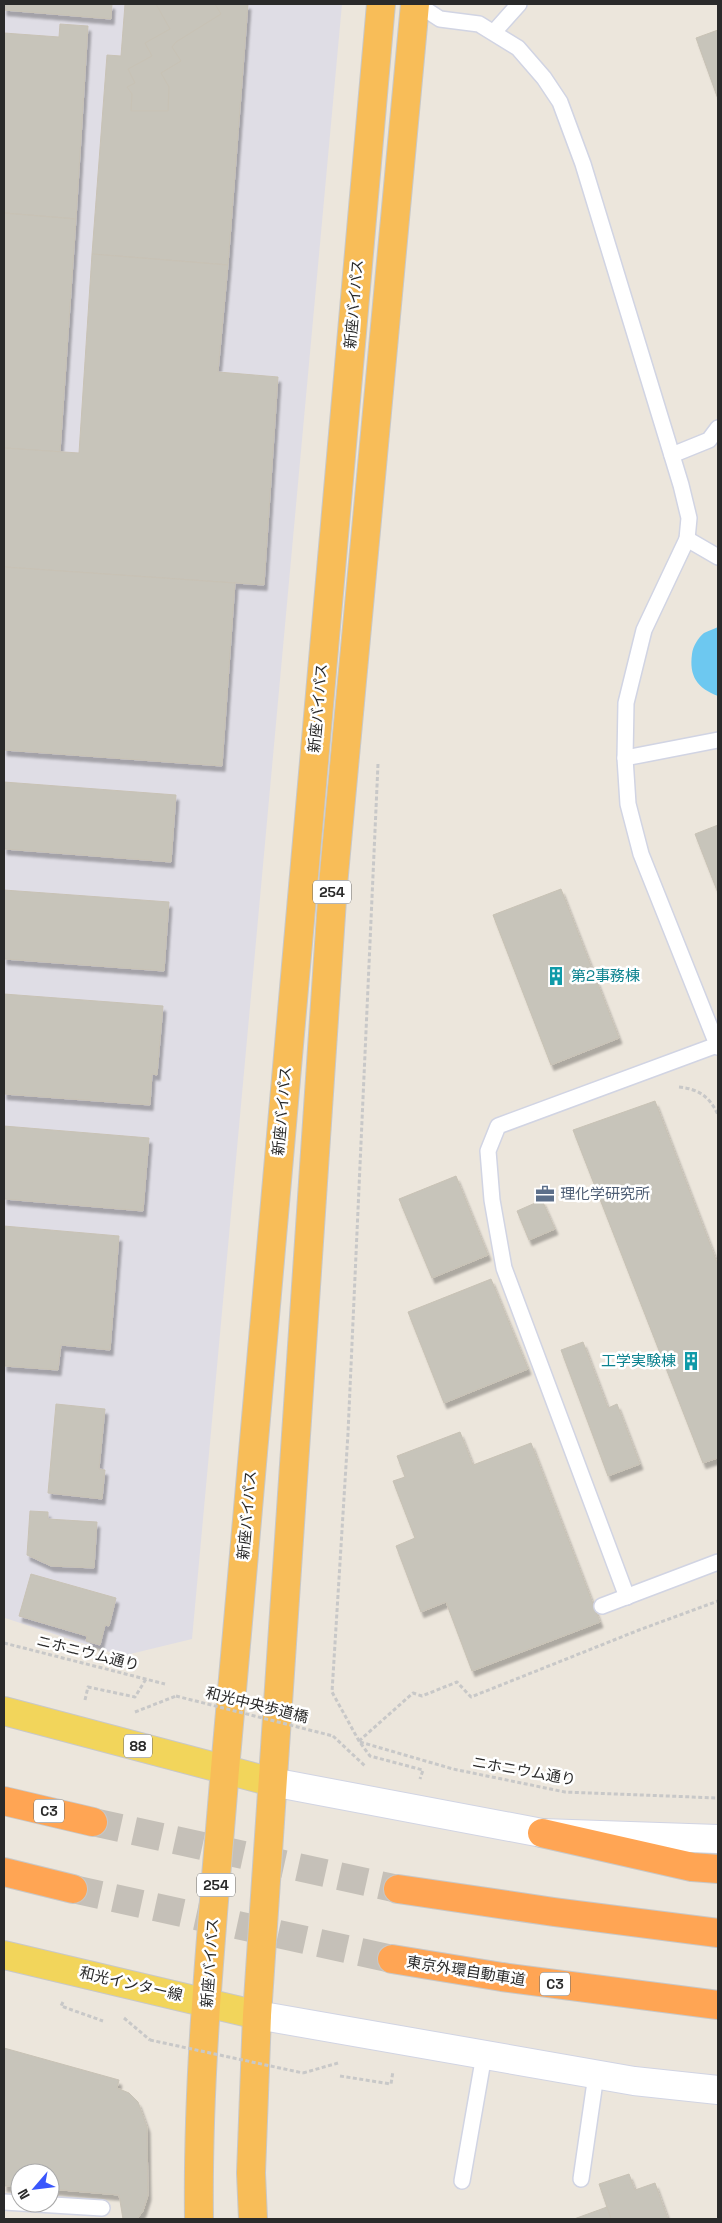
<svg xmlns="http://www.w3.org/2000/svg" width="722" height="2223" viewBox="0 0 722 2223" font-family="'Space Grotesk','Noto Sans JP',sans-serif">
<style>
.industrial{fill:#dfdde5}
.water{fill:#6dc8f0}
.building{fill:#c7c4ba;stroke:#c8c2b5;filter:url(#shadow)}
.lines{fill:none;stroke-linecap:round;stroke-linejoin:round}
.motorway-tunnel{stroke:#c5c0b8;stroke-width:28;stroke-dasharray:28 14;stroke-linecap:butt}
.service-casing{stroke:#d1d4e3;stroke-width:18}
.tertiary-casing{stroke:#d1d4e3;stroke-width:30}
.primary-casing{stroke:#c8c8c8;stroke-width:30}
.trunk-casing{stroke:#c8c8c8;stroke-width:30}
.motorway-casing{stroke:#c8c8c8;stroke-width:30}
.path{stroke:#c8c8c8;stroke-width:3;stroke-dasharray:4 2.5;stroke-linecap:butt}
.service{stroke:#fff;stroke-width:15}
.tertiary{stroke:#fff;stroke-width:28}
.primary{stroke:#f2d55b;stroke-width:28}
.trunk{stroke:#f8bd58;stroke-width:28}
.motorway{stroke:#ffa554;stroke-width:28}
.path-bridge{stroke:#c8c8c8;stroke-width:3;stroke-dasharray:4 2.5;stroke-linecap:butt}
.labels{text-anchor:middle;stroke-width:5;stroke-linejoin:round;paint-order:stroke}
.shield{fill:#fff;stroke:#6a6a6a;stroke-width:1}
.shield-label{font-size:14px;font-weight:bold;fill:#2a2a2a}
.street-label{font-size:15px;fill:#2a2a2a;stroke:#fff}
.culture-label{font-size:15px;fill:#0d838f;stroke:#fff;text-anchor:start}
.service-label{font-size:15px;fill:#4e5e75;stroke:#fff;text-anchor:start}
</style>
<defs>
<filter id="shadow"><feDropShadow dx="3" dy="5.5" stdDeviation="1" flood-color="#0004"/></filter>
</defs>
<rect width="100%" height="100%" fill="#ece6dc"/>
<!-- industrial -->
<path class="industrial" d="M4,4H342L192,1639L122,1656L5,1618L4,1613Z"/>
<!-- water -->
<path class="water" d="M718,627V696C697,688 689,676 692,654C693,646 698,638 704,633C708,631 714,629 718,627Z"/>
<!-- building -->
<g class="building">
<path d="M4,4H112L111,19L4,10Z"/>
<path d="M125,4H248L228,265L92,254L107,55L121,56Z"/>
<path d="M156,4H215L221,14L176,42L172,47L181,61L161,73L169,87L168,111H131L132,94L127,87L135,83L128,69L152,56L145,43L170,29Z"/>
<path d="M60,24L88,26L76,219L4,213V33L59,37Z"/>
<path d="M718,30V99L696,38Z"/>
<path d="M4,213L76,219L60,452L4,448Z"/>
<path d="M92,254L228,265L218,372L278,377L264,585L4,567V448L79,453Z"/>
<path d="M4,567L235,583L222,766L4,750Z"/>
<path d="M4,782L176,795L171,862L4,849Z"/>
<path d="M718,825V893L695,834Z"/>
<path d="M561,889L619,1038L551,1065L493,915Z"/>
<path d="M4,890L169,902L164,971L4,959Z"/>
<path d="M4,994L163,1006L157,1075L152,1074L150,1105L4,1094Z"/>
<path d="M655,1101L718,1265V1458L703,1463L573,1130Z"/>
<path d="M4,1126L149,1138L143,1211L4,1199Z"/>
<path d="M456,1176L488,1255L432,1278L399,1199Z"/>
<path d="M542,1200L555,1229L529,1240L517,1211Z"/>
<path d="M4,1226L119,1236L110,1350L61,1345L58,1370L4,1366Z"/>
<path d="M491,1279L528,1369L444,1403L408,1312Z"/>
<path d="M583,1342L608,1408L617,1404L640,1464L608,1476L561,1350Z"/>
<path d="M56,1404L105,1409L99,1469L105,1470L102,1499L48,1493Z"/>
<path d="M460,1432L473,1465L531,1443L600,1622L472,1671L446,1602L421,1612L396,1546L415,1538L393,1481L405,1477L397,1456Z"/>
<path d="M30,1511L48,1512V1519L97,1522L94,1568L51,1566L27,1555Z"/>
<path d="M31,1574L116,1598L109,1626L105,1625L100,1645L86,1641L87,1636L19,1616Z"/>
<path d="M4,2048L119,2080L117,2088L129,2093L138,2102L147,2127L148,2195L143,2211L137,2219H123L119,2195L50,2189V2173H20V2187L4,2186Z"/>
<path d="M629,2174L635,2190L655,2183L668,2219H611L599,2184Z"/>
<path d="M607,2207L611,2219H574Z"/>
</g>
<g class="lines">
<!-- motorway-tunnel -->
<g class="motorway-tunnel">
<path d="M93,1822L398,1889"/>
<path d="M73,1889L392,1959"/>
</g>
<!-- service casing -->
<g class="service-casing">
<g id="service">
<path d="M417,4L440,19L479,24L518,48L544,78L560,102L583,164L681,485L689,518L687,539L644,630L626,703L625,758L628,804L641,854L718,1047"/>
<path d="M494,32L519,4"/>
<path d="M672,455L709,440L718,428"/>
<path d="M687,539L718,557"/>
<path d="M625,758L718,740"/>
<path d="M627,1597L504,1268L492,1200L488,1151L498,1126L717,1045"/>
<path d="M602,1606L718,1562"/>
<path d="M581,2179L596,2075"/>
<path d="M462,2181L484,2055"/>
<path d="M4,2202L102,2208"/>
</g>
</g>
<!-- tertiary casing -->
<g class="tertiary-casing">
<g id="tertiary">
<path d="M272,1782L542,1833L718,1839"/>
<path d="M257,2015L634,2081L718,2090"/>
</g>
</g>
<!-- primary casing -->
<g class="primary-casing">
<g id="primary">
<path d="M4,1711L272,1782"/>
<path d="M4,1955L257,2015"/>
</g>
</g>
<!-- trunk casing -->
<g class="trunk-casing">
<g id="trunk">
<path d="M199,2219C197,2069 213,1919 225,1769L381,4"/>
<path d="M253,2219L251,2173L257,2015L333,885L415,4"/>
</g>
</g>
<!-- motorway casing -->
<g class="motorway-casing">
<g id="motorway">
<path d="M4,1801L93,1822"/>
<path d="M542,1833L692,1867L718,1869"/>
<path d="M4,1872L73,1889"/>
<path d="M398,1889L554,1912L718,1933"/>
<path d="M392,1959L502,1977L718,2005"/>
</g>
</g>
<!-- path -->
<g class="path">
<path d="M378,764L348,1433L332,1692L359,1741L370,1756L423,1770L420,1779"/>
<path d="M679,1087C699,1089 710,1097 718,1115"/>
<path d="M4,1643L165,1684"/>
<path d="M85,1700L88,1687L135,1697L146,1679"/>
<path d="M135,1712L176,1696"/>
<path d="M333,1736L365,1766"/>
<path d="M359,1741L413,1693L422,1696L457,1682L471,1697L639,1630L718,1601"/>
<path d="M360,1742L453,1769L565,1792L718,1798"/>
<path d="M63,2002L61,2006L103,2021"/>
<path d="M124,2018L150,2040"/>
<path d="M303,2073L338,2063"/>
<path d="M340,2076L391,2084L393,2071"/>
</g>
<!-- service -->
<use href="#service" class="service"/>
<!-- tertiary -->
<use href="#tertiary" class="tertiary"/>
<!-- primary -->
<use href="#primary" class="primary"/>
<!-- trunk -->
<use href="#trunk" class="trunk"/>
<!-- motorway -->
<use href="#motorway" class="motorway"/>
<!-- path-bridge -->
<g class="path-bridge">
<path d="M176,1696L333,1736"/>
<path d="M150,2040L303,2073"/>
</g>
</g>
<!-- icons -->
<defs>
<g id="building-bare" transform="scale(1.5)"><path d="M-4-6H4V6H1V3H-1V6H-4ZM-2.5-4.3h1.7v1.8h-1.7ZM.8-4.3h1.7v1.8H.8ZM-2.5-1h1.7V.8h-1.7ZM.8-1h1.7V.8H.8Z" fill="#0f9aa8" stroke="#fff" stroke-width="2.5" paint-order="stroke"/></g>
<g id="office-bare" transform="scale(1.5)"><path d="M-6-3h4V-5.5h4V-3h4V5H-6ZM-1-4.5V-3h2v-1.5ZM-6 0V1H6V0Z" fill="#5c6f8a" stroke="#fff" stroke-width="2.5" paint-order="stroke"/></g>
</defs>
<g fill-rule="evenodd">
<use href="#building-bare" x="556" y="976"/>
<use href="#office-bare" x="545" y="1194"/>
<use href="#building-bare" x="691" y="1361"/>
</g>
<g class="labels">
<!-- shield labels -->
<g class="shield">
<rect x="313" y="880.5" width="38" height="23" rx="4"/>
<rect x="124" y="1734.5" width="28" height="23" rx="4"/>
<rect x="34" y="1799.5" width="30" height="23" rx="4"/>
<rect x="197" y="1873.5" width="38" height="23" rx="4"/>
<rect x="540" y="1972.5" width="30" height="23" rx="4"/>
</g>
<g class="shield-label">
<text x="332" y="897">254</text>
<text x="138" y="1751">88</text>
<text x="49" y="1816">C3</text>
<text x="216" y="1890">254</text>
<text x="555" y="1989">C3</text>
</g>
<!-- street labels -->
<g class="street-label">
<text transform="translate(354 304) rotate(-85)" y="5">新座バイパス</text>
<text transform="translate(318 708) rotate(-85)" y="5">新座バイパス</text>
<text transform="translate(282 1111) rotate(-85)" y="5">新座バイパス</text>
<text transform="translate(247 1515) rotate(-85)" y="5">新座バイパス</text>
<text transform="translate(88 1653) rotate(14)" y="5">ニホニウム通り</text>
<text transform="translate(257 1705) rotate(14)" y="5">和光中央歩道橋</text>
<text transform="translate(524 1771) rotate(10)" y="5">ニホニウム通り</text>
<text transform="translate(210 1963) rotate(-86)" y="5">新座バイパス</text>
<text transform="translate(466 1971) rotate(9)" y="5">東京外環自動車道</text>
<text transform="translate(131 1984) rotate(13)" y="5">和光インター線</text>
</g>
<!-- culture labels -->
<g class="culture-label">
<text x="571" y="981">第2事務棟</text>
<text x="676" y="1366" text-anchor="end">工学実験棟</text>
</g>
<!-- service labels -->
<g class="service-label">
<text x="560" y="1199">理化学研究所</text>
</g>
</g>
<!-- border -->
<rect width="722" height="2223" fill="none" stroke="#2a2a2a" stroke-width="10"/>
<!-- north arrow -->
<g transform="translate(35 2188) rotate(242)"><circle r="24" fill="#ffffff" stroke="#aaaaaa"/>
<path d="M0-4L9 19L0 12L-9 19Z" fill="#3956fc"/>
<text y="-8" font-size="14" font-weight="bold" text-anchor="middle" fill="#2a2a2a">N</text>
</g>
</svg>
